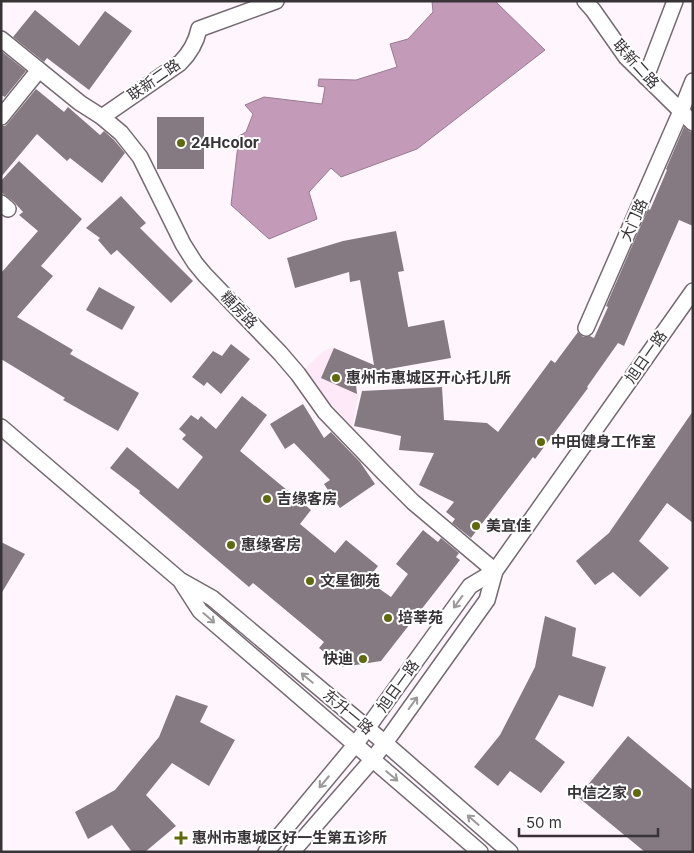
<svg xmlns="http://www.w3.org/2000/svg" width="694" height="853" viewBox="0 0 694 853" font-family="Inter,'Noto Sans SC',sans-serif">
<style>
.built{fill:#fde9f7}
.water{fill:#c39ab8;stroke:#997b91}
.building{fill:#857a82}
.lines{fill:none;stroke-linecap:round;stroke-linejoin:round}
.street-casing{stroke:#756a72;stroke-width:18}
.street{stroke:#fff;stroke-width:15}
.oneway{stroke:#9c999b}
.poi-dot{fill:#60690d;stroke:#fff;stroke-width:2}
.labels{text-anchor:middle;stroke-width:4;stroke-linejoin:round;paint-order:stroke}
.street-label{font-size:15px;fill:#383337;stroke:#fff}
.poi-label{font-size:15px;font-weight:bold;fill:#383337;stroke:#fff;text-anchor:start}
</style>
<rect width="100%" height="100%" fill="#fef6fc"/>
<!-- built -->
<path class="built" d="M332,347L368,363L355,392L359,394L352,426L314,386L305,369L322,352Z"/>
<!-- water -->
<path class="water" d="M432,1H495L545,50L417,149L341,177L331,168L309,192L317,219L269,239L231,205L239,136L246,132L253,114L245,105L264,97L322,104L325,87L318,86L319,79L356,80L397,67L390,44L408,39L433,12Z"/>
<!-- building -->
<g class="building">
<path d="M35,10L79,46L105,11L132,31L89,90L47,58L44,62L13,37Z"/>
<path d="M1,51L26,71L5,97L1,95Z"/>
<path d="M36,89L64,112L68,107L100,135L104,131L114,140L125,153L102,183L70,158L67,161L37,134L1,177V126H5L8,123Z"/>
<rect x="157" y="117" width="47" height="52"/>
<path d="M684,127L690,132H693V226L679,220L624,346L618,343L587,387L588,388L535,459L533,457L471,538L452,523L455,519L446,512L454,502L419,485L434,453L399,450L401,436L354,426L362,391L442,387L444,420L487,423L498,432L551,360L555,363L578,332L583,337H587L590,336L594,338L608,307L606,306L648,209L650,210L667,170L666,169Z"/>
<path d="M19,161L82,219L41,266L53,276L17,317L73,350L70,354L139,393L118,431L63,400L65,398L1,359V273L38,231L19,215L23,212L14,202L1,192V181Z"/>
<path d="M121,196L146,223L140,228L193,281L171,303L117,250L111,255L98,240L100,238L86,228Z"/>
<path d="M396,231L404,271L398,272L408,326V327L444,320L451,358L355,375L357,394L321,378L334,348L374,365L360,280L350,282L349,272L295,288L287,258L343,241Z"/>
<path d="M99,287L135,307L122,330L86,310Z"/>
<path d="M231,344L250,359L221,394L207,382L204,386L192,377L213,351L222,356Z"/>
<path d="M242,396L267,415L240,451L311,510L300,524L335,553L346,540L378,566L367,580L391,597L408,574L396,564L423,530L438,542L441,538L459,553L456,557L460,560L381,661L343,667L319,648L324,642L253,583L249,587L139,493L140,491L110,468L127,447L178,489L203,457L182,439L186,435L179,429L191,415L198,420L201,416L216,429Z"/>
<path d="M303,404L324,438L331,432L360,462L375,484L340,508L324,484L330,480L294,443L285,449L270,424Z"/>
<path d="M693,411V523L667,503L639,541L669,568L640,597L613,572L595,585L576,561L609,533Z"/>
<path d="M1,542L25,554L1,594Z"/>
<path d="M545,616L576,628L572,656L606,667L593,707L559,695L535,739L565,762L541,793L510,771L498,786L474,767L500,735L535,667Z"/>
<path d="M176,695L208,706L200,722L235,740L209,786L172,763L146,795L176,826L145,852H132L112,825L88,839L75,812L115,790L159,737Z"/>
<path d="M628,736L693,790V852H645L578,797Z"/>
</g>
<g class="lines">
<!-- street casing -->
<g class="street-casing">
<g id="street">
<path d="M585,1L593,10L626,57L693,123"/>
<path d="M1,39L80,103L102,117L121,133L140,157L183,244L195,263L205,275L280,353L298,374L325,412L383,472L413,502L495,571"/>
<path d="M646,77L675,1"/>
<path d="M1,117L39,70"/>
<path d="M102,117L180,63C190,53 196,43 199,29L276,1"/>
<path d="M1,203L8,209"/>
<path d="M586,328L681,111L693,81"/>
<path d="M1,427L180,580L212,598L385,743L510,852"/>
<path d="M182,583L200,611L480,852"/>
<path d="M266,852L355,745L470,586L495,571"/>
<path d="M292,852L372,760L385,743L487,600L495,571L693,291"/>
</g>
</g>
<!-- street -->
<use href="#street" class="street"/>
</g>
<!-- one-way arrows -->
<defs><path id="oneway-shaft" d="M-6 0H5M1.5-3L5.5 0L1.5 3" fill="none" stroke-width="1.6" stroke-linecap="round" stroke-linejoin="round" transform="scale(1.25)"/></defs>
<g class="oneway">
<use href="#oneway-shaft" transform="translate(458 602) rotate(126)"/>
<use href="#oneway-shaft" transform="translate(209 618) rotate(41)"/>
<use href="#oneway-shaft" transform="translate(307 678) rotate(-140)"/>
<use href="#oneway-shaft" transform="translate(413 703) rotate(-54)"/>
<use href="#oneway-shaft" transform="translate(392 776) rotate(40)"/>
<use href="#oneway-shaft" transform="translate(324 782) rotate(130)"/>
<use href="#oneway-shaft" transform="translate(473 820) rotate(-139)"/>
</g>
<!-- markers -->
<g class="poi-dot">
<circle cx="181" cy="143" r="5"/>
<circle cx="336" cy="378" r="5"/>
<circle cx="541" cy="442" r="5"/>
<circle cx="267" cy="499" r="5"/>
<circle cx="476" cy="526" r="5"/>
<circle cx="231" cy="545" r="5"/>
<circle cx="310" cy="581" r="5"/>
<circle cx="388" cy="618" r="5"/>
<circle cx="363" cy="659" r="5"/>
<circle cx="637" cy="793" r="5"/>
<path d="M178.5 830.5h5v5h5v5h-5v5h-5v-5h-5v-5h5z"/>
</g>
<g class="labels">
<!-- street labels -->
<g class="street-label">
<text transform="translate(636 64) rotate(48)" y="5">联新二路</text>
<text transform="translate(154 80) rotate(-35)" y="5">联新二路</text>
<text transform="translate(634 220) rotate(-66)" y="5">大门路</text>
<text transform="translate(239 310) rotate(46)" y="5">糖房路</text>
<text transform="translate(646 357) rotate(-55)" y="5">旭日一路</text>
<text transform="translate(398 686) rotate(-54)" y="5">旭日一路</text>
<text transform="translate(348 712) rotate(40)" y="5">东升一路</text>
</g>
<!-- poi labels -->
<g class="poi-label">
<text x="191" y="148">24Hcolor</text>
<text x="346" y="383">惠州市惠城区开心托儿所</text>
<text x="551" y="447">中田健身工作室</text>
<text x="277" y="504">吉缘客房</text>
<text x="486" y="531">美宜佳</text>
<text x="241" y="550">惠缘客房</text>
<text x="320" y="586">文星御苑</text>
<text x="398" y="623">培莘苑</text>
<text x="353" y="664" text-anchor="end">快迪</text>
<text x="627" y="798" text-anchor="end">中信之家</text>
<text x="192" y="843">惠州市惠城区好一生第五诊所</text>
</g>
</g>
<!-- border -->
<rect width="694" height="853" fill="none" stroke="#383337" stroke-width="5"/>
<!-- scale -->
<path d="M519 828v8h139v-8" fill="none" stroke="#383337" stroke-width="2.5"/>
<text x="526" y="828" font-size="15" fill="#383337" stroke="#ffffff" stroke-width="4" paint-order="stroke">50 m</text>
</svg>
